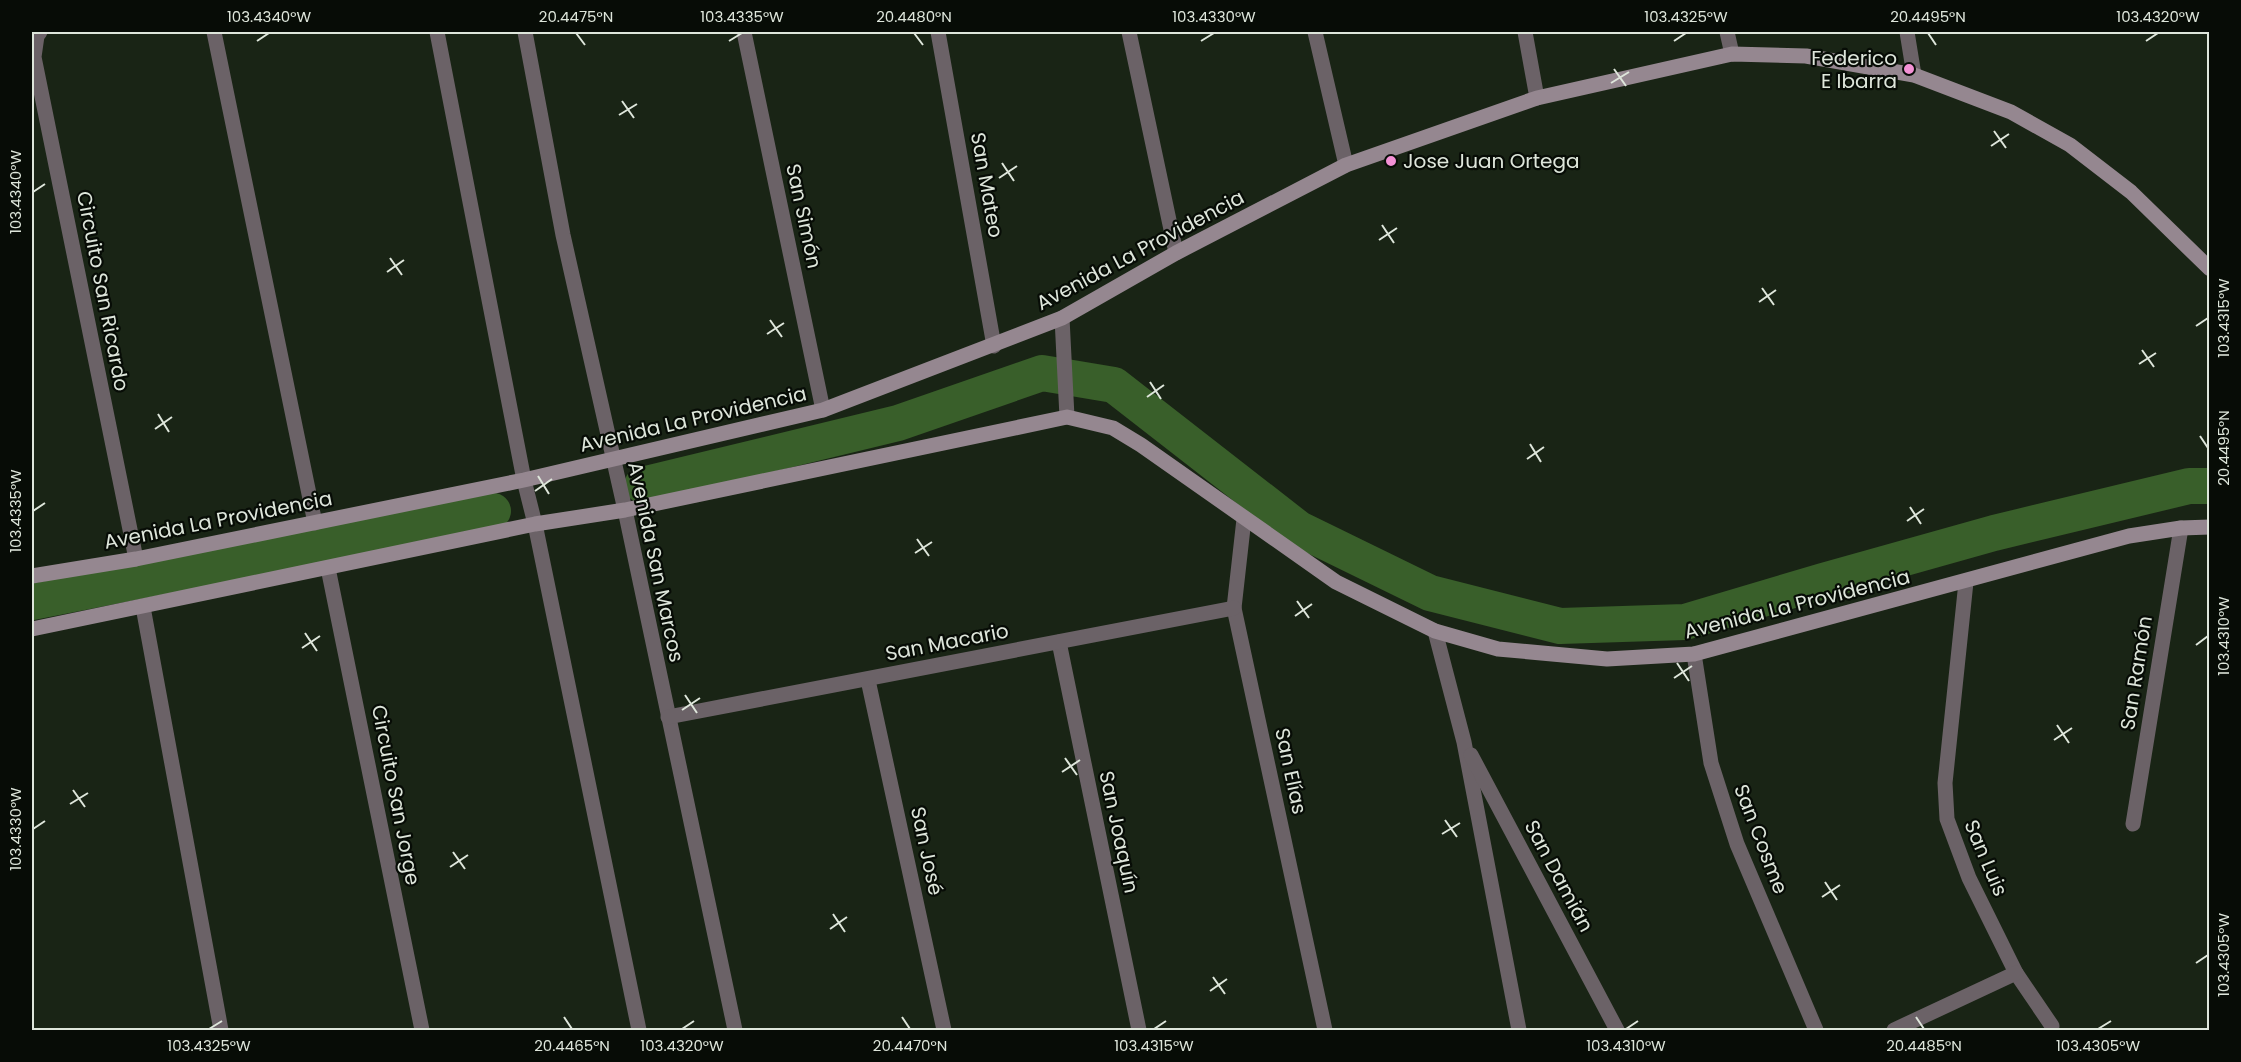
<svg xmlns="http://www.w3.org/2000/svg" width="2241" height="1062" viewBox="0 0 2241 1062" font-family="Poppins,sans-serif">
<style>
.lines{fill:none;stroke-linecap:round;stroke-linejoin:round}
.canal{stroke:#395f2a;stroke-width:36}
.street{stroke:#6b6267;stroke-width:15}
.secondary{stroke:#958790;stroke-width:15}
.ticks{fill:none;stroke:#dee6db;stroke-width:2}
.poi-dot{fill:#f391d5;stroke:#070c06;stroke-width:2}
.labels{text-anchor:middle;stroke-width:4.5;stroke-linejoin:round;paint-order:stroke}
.poi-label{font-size:20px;fill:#dee6db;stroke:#070c06;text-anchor:end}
.street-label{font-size:20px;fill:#dee6db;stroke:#070c06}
.neatline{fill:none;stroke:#dee6db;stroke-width:2}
.ticks-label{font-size:15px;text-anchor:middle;fill:#dee6db}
</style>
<rect width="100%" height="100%" fill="#192415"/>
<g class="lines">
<!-- canal -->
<g class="canal">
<path d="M642,485L898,423L1042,373L1114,385L1299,529L1430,593L1560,626L1685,622L1823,581L1994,533L2189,486H2210"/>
<path d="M32,602L493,511"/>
</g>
<!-- street -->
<g class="street">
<path d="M40,32L37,36L34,57L136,559"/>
<path d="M214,32L315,523"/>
<path d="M437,32L524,480L535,524L639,1030"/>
<path d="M525,32L563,235L625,510L735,1030"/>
<path d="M744,32L823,410"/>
<path d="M938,32L994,346"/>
<path d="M1129,32L1176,253"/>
<path d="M1315,32L1346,165"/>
<path d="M1525,32L1537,98"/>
<path d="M1727,32L1732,54"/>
<path d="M1907,32L1914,75"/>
<path d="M1062,318L1067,417"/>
<path d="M1244,519L1234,608L1325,1030"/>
<path d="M328,568L422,1030"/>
<path d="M1966,582L1945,783L1947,819L1969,878L2016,973L2052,1026"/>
<path d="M143,607L221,1030"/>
<path d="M1435,631L1464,742L1519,1030"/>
<path d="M1059,642L1139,1030"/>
<path d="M1694,654L1711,763L1737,844L1816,1030"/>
<path d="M868,680L944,1030"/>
<path d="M668,717L1234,608"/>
<path d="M1471,755L1617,1030"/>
<path d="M2133,824L2181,528"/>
<path d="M1894,1030L2016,973"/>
</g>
<!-- secondary -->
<g class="secondary">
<path d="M32,576L136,559L524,480L823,410L1062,318L1176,253L1346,165L1537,98L1732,54L1806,56L1914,75L2011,112L2070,145L2131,192L2210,269"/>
<path d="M32,629L535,524L625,510L1067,417L1113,428L1141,445L1336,582L1435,631L1498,649L1607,659L1694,654L2129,536L2181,528L2210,527"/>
</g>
</g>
<!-- ticks -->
<path class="ticks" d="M576,33L585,45M914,33L923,45M1928,33L1936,45M257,41L269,33M729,41L742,33M1201,41L1214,33M1674,41L1686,33M2146,41L2158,33M1614,69L1626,86M1611,83L1629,72M622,101L634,118M619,115L637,104M1994,131L2006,148M1991,146L2009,134M1002,163L1014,181M999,178L1017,166M33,192L45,184M1382,225L1394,243M1379,240L1397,228M390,258L402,275M387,272L404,260M1762,288L1774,305M1759,302L1776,290M770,320L782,337M2196,326L2208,318M767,334L784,323M2142,350L2154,367M2139,364L2156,353M1150,382L1161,399M1147,397L1164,385M158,414L169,432M155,429L172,417M2200,436L2208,448M1530,444L1541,462M1527,459L1544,447M538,476L549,494M535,491L552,479M1910,507L1921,524M33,511L45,503M1907,521L1924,509M917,539L929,556M915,553L932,542M1297,601L1309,618M1295,616L1312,604M305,633L317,651M2196,645L2208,636M302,648L320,636M1677,663L1689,681M1674,678L1692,666M685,695L697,713M682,710L700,698M2057,725L2069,743M2054,740L2072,728M1065,758L1077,775M1062,772L1080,760M73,790L85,807M70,804L88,793M1445,820L1457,837M33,829L45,821M1442,834L1460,823M453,852L465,869M450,867L468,855M1825,882L1837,900M1822,897L1840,885M833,914L845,932M830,929L847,917M2196,963L2208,955M1213,977L1225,994M1210,991L1227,979M564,1017L572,1029M902,1017L910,1029M1916,1017L1924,1029M209,1029L222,1021M682,1029L694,1021M1154,1029L1166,1021M1626,1029L1638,1021M2098,1029L2111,1021"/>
<!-- markers -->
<g class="poi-dot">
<circle cx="1909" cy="69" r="6"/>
<circle cx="1391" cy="161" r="6"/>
</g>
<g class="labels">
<!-- poi labels -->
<g class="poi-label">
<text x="1897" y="65">Federico<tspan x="1897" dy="23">E Ibarra</tspan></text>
<text x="1403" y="168" text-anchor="start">Jose Juan Ortega</text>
</g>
<!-- street labels -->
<g class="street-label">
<text transform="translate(987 185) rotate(80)" y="7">San Mateo</text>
<text transform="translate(804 216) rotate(78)" y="7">San Simón</text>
<text transform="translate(1140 250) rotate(-28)" y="7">Avenida La Providencia</text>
<text transform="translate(103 291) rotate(79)" y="7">Circuito San Ricardo</text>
<text transform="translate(693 419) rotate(-13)" y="7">Avenida La Providencia</text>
<text transform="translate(218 520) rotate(-11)" y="7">Avenida La Providencia</text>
<text transform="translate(656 562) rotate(78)" y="7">Avenida San Marcos</text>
<text transform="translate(1797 604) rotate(-14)" y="7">Avenida La Providencia</text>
<text transform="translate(947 642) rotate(-11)" y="7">San Macario</text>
<text transform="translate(2136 673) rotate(-81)" y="7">San Ramón</text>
<text transform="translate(1291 771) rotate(78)" y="7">San Elías</text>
<text transform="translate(396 795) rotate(79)" y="7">Circuito San Jorge</text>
<text transform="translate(1119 832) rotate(78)" y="7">San Joaquín</text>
<text transform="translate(1761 839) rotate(69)" y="7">San Cosme</text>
<text transform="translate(927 851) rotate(78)" y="7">San José</text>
<text transform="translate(1986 858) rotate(67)" y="7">San Luis</text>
<text transform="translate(1559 876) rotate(62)" y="7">San Damián</text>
</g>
</g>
<!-- border -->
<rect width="2241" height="1062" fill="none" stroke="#070c06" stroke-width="66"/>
<rect x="33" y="33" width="2175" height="996" class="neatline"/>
<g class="ticks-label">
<text x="269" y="22">103.4340°W</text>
<text x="576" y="22">20.4475°N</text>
<text x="742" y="22">103.4335°W</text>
<text x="914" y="22">20.4480°N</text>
<text x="1214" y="22">103.4330°W</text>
<text x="1686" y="22">103.4325°W</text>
<text x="1928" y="22">20.4495°N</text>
<text x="2158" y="22">103.4320°W</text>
<text transform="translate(16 192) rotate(-90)" y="5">103.4340°W</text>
<text transform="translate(2224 318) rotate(-90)" y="5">103.4315°W</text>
<text transform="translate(2224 448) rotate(-90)" y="5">20.4495°N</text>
<text transform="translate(16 511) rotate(-90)" y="5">103.4335°W</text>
<text transform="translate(2224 636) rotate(-90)" y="5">103.4310°W</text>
<text transform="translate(16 829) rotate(-90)" y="5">103.4330°W</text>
<text transform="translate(2224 955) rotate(-90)" y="5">103.4305°W</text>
<text x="209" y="1051">103.4325°W</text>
<text x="572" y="1051">20.4465°N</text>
<text x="682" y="1051">103.4320°W</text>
<text x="910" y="1051">20.4470°N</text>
<text x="1154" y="1051">103.4315°W</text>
<text x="1626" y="1051">103.4310°W</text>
<text x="1924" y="1051">20.4485°N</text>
<text x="2098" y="1051">103.4305°W</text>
</g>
</svg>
